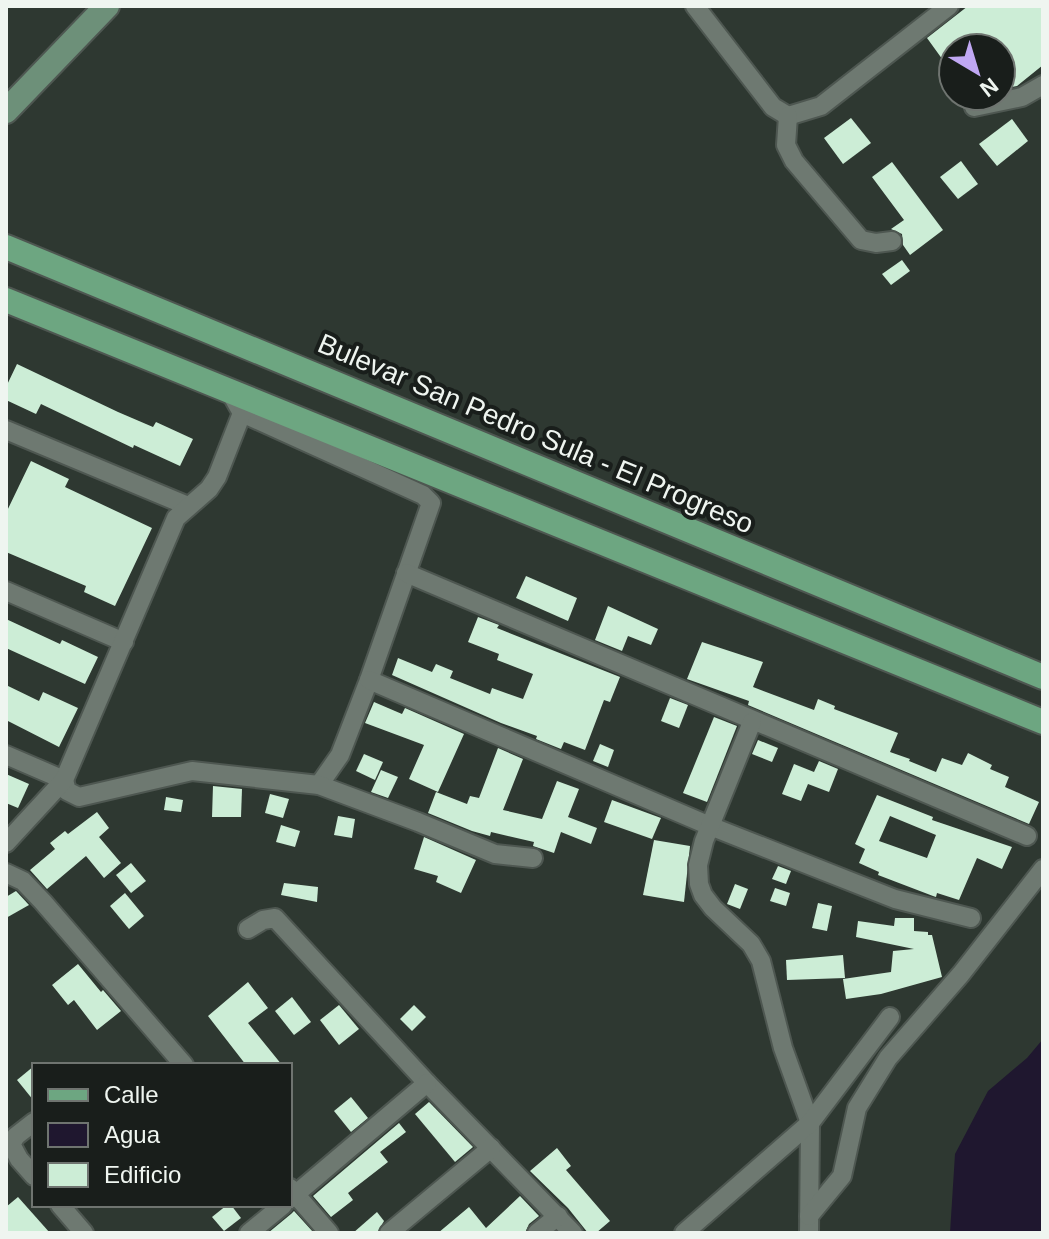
<svg xmlns="http://www.w3.org/2000/svg" width="1049" height="1239" viewBox="0 0 1049 1239" font-family="Helvetica,sans-serif">
<style>
.water{fill:#1f172f}
.building{fill:#ccedd6;fill-rule:evenodd}
.lines{fill:none;stroke-linecap:round;stroke-linejoin:round}
.street-casing{stroke:#4e5751;stroke-width:22}
.secondary-casing{stroke:#4e5751;stroke-width:28}
.primary-casing{stroke:#4e5751;stroke-width:28}
.street{stroke:#6e7971;stroke-width:18}
.secondary{stroke:#6d9079;stroke-width:24}
.primary{stroke:#6da681;stroke-width:24}
.labels{text-anchor:middle;stroke-width:8;stroke-linejoin:round;paint-order:stroke}
.street-label{font-size:28px;fill:#eff5f0;stroke:#191e1b}
</style>
<rect width="100%" height="100%" fill="#2e3831"/>
<!-- water -->
<path class="water" d="M1043,1039V1233H950L955,1154L988,1091L1027,1058Z"/>
<!-- building -->
<g class="building">
<path d="M968,6H1043V65L1017,86L1001,89V48H953V74L927,38Z"/>
<path d="M851,118L871,143L843,164L824,138Z"/>
<path d="M1012,119L1028,141L997,166L979,144Z"/>
<path d="M961,161L978,184L958,199L940,177Z"/>
<path d="M892,162L943,230L910,255L903,245L902,234L891,229L904,220L872,177Z"/>
<path d="M902,260L910,271L891,285L882,274Z"/>
<path d="M17,364L118,412L153,427L156,422L193,439L180,466L134,445L133,448L41,404L36,414L6,400V387Z"/>
<path d="M31,461L69,479L65,487L152,528L115,606L84,592L86,586L6,552V513Z"/>
<path d="M526,576L577,598L568,621L516,598Z"/>
<path d="M608,606L658,629L651,645L628,636L622,651L595,640Z"/>
<path d="M478,617L499,625L497,628L620,677L610,702L604,700L585,750L564,742L561,749L536,739L537,736L501,723L392,675L398,658L432,672L436,664L453,671L450,678L490,694L492,688L523,699L533,674L497,660L499,654L468,642Z"/>
<path d="M6,619L60,644L62,640L98,657L85,684L6,648Z"/>
<path d="M702,642L763,662L753,687L814,710L818,699L835,706L834,709L898,733L890,752L910,759L909,761L936,772L942,758L962,765L968,753L992,765L990,769L1009,777L1005,787L1039,802L1029,824L748,705L749,701L687,679Z"/>
<path d="M6,685L39,701L43,692L78,708L59,747L6,720Z"/>
<path d="M670,698L688,705L679,728L661,721Z"/>
<path d="M374,702L402,714L405,708L464,734L438,792L409,779L424,745L365,723Z"/>
<path d="M714,717L737,726L707,802L683,793Z"/>
<path d="M758,740L778,748L772,762L752,754Z"/>
<path d="M600,744L614,750L608,767L593,761Z"/>
<path d="M498,748L523,759L503,810L542,819L557,781L579,789L568,817L597,828L591,844L561,832L554,853L533,846L534,842L491,832L490,836L472,831L428,813L436,792L467,804L470,796L479,798Z"/>
<path d="M364,754L383,762L375,780L356,771Z"/>
<path d="M819,761L838,769L829,792L808,784L801,801L782,794L794,764L814,772Z"/>
<path d="M381,770L398,777L388,798L371,792Z"/>
<path d="M6,774L29,784L18,808L6,803Z"/>
<path d="M213,786L242,789L241,817H212Z"/>
<path d="M270,794L289,799L283,818L265,813Z"/>
<path d="M877,795L933,817L932,820L1012,847L1002,869L977,858L959,900L937,893L936,897L933,896L878,875L879,872L859,863L865,849L855,844ZM890,816L936,835L927,858L879,841Z"/>
<path d="M166,797L183,800L181,812L164,810Z"/>
<path d="M612,800L661,818L652,839L604,822Z"/>
<path d="M97,812L109,828L99,837L121,863L104,878L86,856L47,889L30,870L55,849L50,843L65,831L68,834Z"/>
<path d="M338,816L355,819L352,838L334,835Z"/>
<path d="M281,825L300,831L295,847L276,842Z"/>
<path d="M424,837L476,860L461,893L436,882L438,876L414,869Z"/>
<path d="M654,840L690,846L684,902L643,895Z"/>
<path d="M131,863L146,881L131,893L116,875Z"/>
<path d="M778,866L791,871L786,884L772,879Z"/>
<path d="M284,883L318,887L317,902L281,895Z"/>
<path d="M735,884L748,889L740,909L727,904Z"/>
<path d="M775,888L790,893L786,906L770,901Z"/>
<path d="M16,891L29,905L6,918V897Z"/>
<path d="M125,893L144,916L129,929L110,906Z"/>
<path d="M818,903L832,906L827,931L812,928Z"/>
<path d="M895,918H914V931L928,932V935H932L942,977L881,994L846,999L843,979L891,972L893,951L914,949L856,937L858,921L894,926Z"/>
<path d="M843,955L845,978L787,980L786,960Z"/>
<path d="M78,964L101,992L103,990L121,1011L97,1030L74,1000L68,1005L52,985Z"/>
<path d="M248,982L268,1008L248,1023L282,1065H246L208,1016Z"/>
<path d="M292,997L311,1022L294,1035L275,1011Z"/>
<path d="M339,1005L359,1029L339,1045L320,1020Z"/>
<path d="M414,1005L426,1017L412,1031L400,1019Z"/>
<path d="M34,1066V1101L17,1080Z"/>
<path d="M351,1097L368,1118L351,1132L334,1111Z"/>
<path d="M429,1102L473,1147L455,1162L415,1114Z"/>
<path d="M399,1123L406,1132L380,1152L388,1162L348,1193L353,1200L331,1217L313,1196Z"/>
<path d="M557,1148L571,1166L566,1170L610,1221L596,1233H588L568,1208L530,1171Z"/>
<path d="M520,1196L539,1216L529,1224L525,1233H438L469,1207L486,1228Z"/>
<path d="M18,1197L50,1233H6V1207Z"/>
<path d="M227,1205H231L241,1218L224,1231L212,1217Z"/>
<path d="M294,1211L313,1232L268,1233L291,1214Z"/>
<path d="M377,1212L384,1221L377,1233H353Z"/>
</g>
<g class="lines">
<!-- street casing -->
<g class="street-casing">
<g id="street">
<path d="M695,6L773,107L788,116L821,106L949,6"/>
<path d="M974,107L1022,97L1043,85"/>
<path d="M788,116L786,145L794,161L861,240L876,243L892,241"/>
<path d="M229,390L242,413L423,495L431,503L369,680L340,755L319,785"/>
<path d="M6,430L188,506"/>
<path d="M406,573L1027,836"/>
<path d="M6,591L124,642"/>
<path d="M369,680L710,826L895,899L971,918"/>
<path d="M752,722L704,841L698,865L699,884L703,895L713,908L751,944L761,961L783,1048L810,1123L809,1233"/>
<path d="M6,755L64,780L67,791L79,797L192,771L319,785L418,822L495,854L533,858"/>
<path d="M6,843L64,780L176,518L209,489L217,477L242,413"/>
<path d="M6,873L23,881L43,902L184,1065"/>
<path d="M248,929L263,920L275,918L427,1083L573,1233"/>
<path d="M34,1122L16,1136L11,1144L19,1159L34,1176"/>
<path d="M290,1188L329,1233"/>
<path d="M290,1199L427,1083"/>
<path d="M60,1205L84,1233"/>
<path d="M809,1216L842,1176L857,1108L888,1058L961,974L1043,869"/>
<path d="M249,1233L283,1205"/>
<path d="M389,1233L491,1148"/>
<path d="M537,1233L558,1216"/>
<path d="M684,1233L810,1123L890,1017"/>
</g>
</g>
<!-- secondary casing -->
<g class="secondary-casing">
<path id="secondary" d="M6,111L107,6"/>
</g>
<!-- primary casing -->
<g class="primary-casing">
<g id="primary">
<path d="M6,247L1043,677"/>
<path d="M6,300L1043,722"/>
</g>
</g>
<!-- street -->
<use href="#street" class="street"/>
<!-- secondary -->
<use href="#secondary" class="secondary"/>
<!-- primary -->
<use href="#primary" class="primary"/>
</g>
<g class="labels">
<!-- street labels -->
<g class="street-label">
<text transform="translate(536 433) rotate(23)" y="10">Bulevar San Pedro Sula - El Progreso</text>
</g>
</g>
<!-- border -->
<rect width="1049" height="1239" fill="none" stroke="#eff5f0" stroke-width="16"/>
<!-- legend -->
<rect x="32" y="1063" width="260" height="144" fill="#191e1b" stroke="#6f7470" stroke-width="2"/>
<rect x="48" y="1089" width="40" height="12" fill="#6da681" stroke="#6f7470" stroke-width="2"/>
<text x="104" y="1103" font-size="24" fill="#eff5f0">Calle</text>
<rect x="48" y="1123" width="40" height="24" fill="#1f172f" stroke="#6f7470" stroke-width="2"/>
<text x="104" y="1143" font-size="24" fill="#eff5f0">Agua</text>
<rect x="48" y="1163" width="40" height="24" fill="#ccedd6" stroke="#6f7470" stroke-width="2"/>
<text x="104" y="1183" font-size="24" fill="#eff5f0">Edificio</text>
<!-- north arrow -->
<g transform="translate(977 72) rotate(142)"><circle r="38" fill="#191e1b" stroke="#6f7470" stroke-width="2"/>
<path d="M0-6L14 30L0 20L-14 30Z" fill="#c0a8f3"/>
<text y="-12" font-size="22" font-weight="bold" text-anchor="middle" fill="#eff5f0">N</text>
</g>
</svg>
